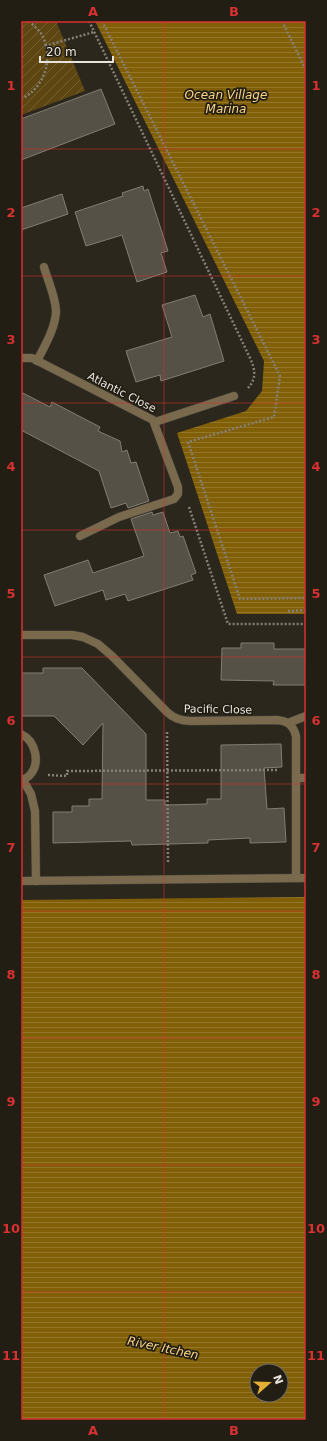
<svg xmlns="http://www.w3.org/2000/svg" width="327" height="1441" viewBox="0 0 327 1441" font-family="'DejaVu Sans',sans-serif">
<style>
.garden{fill:url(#garden-furrows)}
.water{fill:url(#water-rules);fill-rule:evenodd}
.building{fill:#565146;stroke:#837d71}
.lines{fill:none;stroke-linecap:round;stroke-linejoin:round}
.lane-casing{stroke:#4a453c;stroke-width:9}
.street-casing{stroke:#4a453c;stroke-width:9}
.path{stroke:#858078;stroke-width:2.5;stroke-dasharray:2 2;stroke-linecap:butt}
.lane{stroke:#796a4e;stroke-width:8}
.street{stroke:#796a4e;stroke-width:8}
.grid{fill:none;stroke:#d73131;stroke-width:1;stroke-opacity:0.55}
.labels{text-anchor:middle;stroke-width:3.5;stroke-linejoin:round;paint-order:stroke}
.street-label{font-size:11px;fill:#e7e3dd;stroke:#221e14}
.water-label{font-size:12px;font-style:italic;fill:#fbd486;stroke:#221e14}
.neatline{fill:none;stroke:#d73131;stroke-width:1.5}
.grid-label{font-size:13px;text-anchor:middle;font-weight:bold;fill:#d73131}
</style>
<defs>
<pattern id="garden-furrows" width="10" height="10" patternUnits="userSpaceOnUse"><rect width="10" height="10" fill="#5d4611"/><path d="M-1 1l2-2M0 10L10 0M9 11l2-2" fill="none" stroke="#746133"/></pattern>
<pattern id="water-rules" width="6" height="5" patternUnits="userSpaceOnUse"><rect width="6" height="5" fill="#815f06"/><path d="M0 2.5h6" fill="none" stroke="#93762a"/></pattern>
</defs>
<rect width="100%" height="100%" fill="#2c271d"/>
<!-- garden -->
<path class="garden" d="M21,21H56L85,91L21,115Z"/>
<!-- water -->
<g class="water">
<path d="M95,21H306V614H237L177,433L246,411L262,391L264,361Z"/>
<path d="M306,897V1420H21V900ZM257,1371H281V1395H257Z"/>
</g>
<!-- building -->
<g class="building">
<path d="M101,89L115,124L21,160V119Z"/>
<path d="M143,186L144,191L148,189L168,251L161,253L167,272L137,282L122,235L86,246L75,212L123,196L122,193Z"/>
<path d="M62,194L68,214L21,230V208Z"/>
<path d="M195,295L203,317L210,314L224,361L161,381L160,375L136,382L126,351L172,337L162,305Z"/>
<path d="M21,392L50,407L52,402L100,427L98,431L120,441L122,452L127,450L131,463L136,462L149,501L128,508L126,503L111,508L99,471L21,430Z"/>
<path d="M152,512L153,515L163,512L170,533L178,531L180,537L183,536L196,573L191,575L193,580L128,601L125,594L106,600L103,590L55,606L44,575L88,560L93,573L144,556L131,519Z"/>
<path d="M241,643H274V649H306V685H273L274,681L221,680L222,648H241Z"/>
<path d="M43,668H82L146,734V800H165V805L207,804V799H221V745L281,744L282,767L264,768L267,809L284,808L286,842L250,843V838L208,840V843L132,845L131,841L53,843V812H72V806H89V799H102L103,723L83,745L54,716H21V673H43Z"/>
</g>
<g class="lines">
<!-- lane casing -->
<g class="lane-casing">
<g id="lane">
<path d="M288,723L306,716"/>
<path d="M296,778H306"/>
</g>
</g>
<!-- street casing -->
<g class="street-casing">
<g id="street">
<path d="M21,358H32L153,420L178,487V494L174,499L119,517L80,536"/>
<path d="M37,361C44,347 55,329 56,312C56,298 48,281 44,267"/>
<path d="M155,422L234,396"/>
<path d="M21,635H72L83,637L98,644L112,656L167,712C174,719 181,721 191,721L277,720C288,721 293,725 296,736V878"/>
<path d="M21,734C36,741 41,764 29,776C27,778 23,779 21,781"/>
<path d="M23,780L31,794L35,811L36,881"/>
<path d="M21,881L306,878"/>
</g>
</g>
<!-- path -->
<g class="path">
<path d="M89,21L250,358C255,369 257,378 248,388"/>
<path d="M102,21L280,376L274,417L188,442L240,599L306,598"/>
<path d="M282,21L306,70"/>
<path d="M45,46L94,32"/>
<path d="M21,99C45,88 54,58 42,35C39,30 33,25 29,21"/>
<path d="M189,507L228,624H306"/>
<path d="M288,611L306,610"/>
<path d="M167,732L168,863"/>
<path d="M48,775L67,776V771L279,770"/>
</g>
<!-- lane -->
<use href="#lane" class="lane"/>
<!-- street -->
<use href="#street" class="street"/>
</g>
<!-- grid -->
<path class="grid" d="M164,21V1420M21,149H306M21,276H306M21,403H306M21,530H306M21,657H306M21,784H306M21,911H306M21,1038H306M21,1165H306M21,1292H306"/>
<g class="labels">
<!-- street labels -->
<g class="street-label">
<text transform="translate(122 392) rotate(27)" y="4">Atlantic Close</text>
<text transform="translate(218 709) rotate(1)" y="4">Pacific Close</text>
</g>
<!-- water labels -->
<g class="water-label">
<text x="226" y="99">Ocean Village<tspan x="226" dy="14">Marina</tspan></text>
<text transform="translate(163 1348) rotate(12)" y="4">River Itchen</text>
</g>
</g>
<!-- border -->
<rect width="327" height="1441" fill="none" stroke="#221e14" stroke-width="44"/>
<!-- north arrow -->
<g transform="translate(269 1383) rotate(70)"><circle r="19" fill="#221e14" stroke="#716d64"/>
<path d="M0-3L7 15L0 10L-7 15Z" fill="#e3ae34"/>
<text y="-6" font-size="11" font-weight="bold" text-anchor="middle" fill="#e7e3dd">N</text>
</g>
<!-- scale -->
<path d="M40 56v6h73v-6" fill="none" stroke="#e7e3dd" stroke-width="2"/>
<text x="46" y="56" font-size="12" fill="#e7e3dd" stroke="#221e14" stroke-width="3" paint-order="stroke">20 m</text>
<rect x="22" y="22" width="283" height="1397" class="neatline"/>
<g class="grid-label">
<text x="93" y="16">A</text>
<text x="234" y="16">B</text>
<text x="11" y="90">1</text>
<text x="316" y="90">1</text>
<text x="11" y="217">2</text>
<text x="316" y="217">2</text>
<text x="11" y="344">3</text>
<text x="316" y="344">3</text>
<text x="11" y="471">4</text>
<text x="316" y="471">4</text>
<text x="11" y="598">5</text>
<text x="316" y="598">5</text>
<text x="11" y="725">6</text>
<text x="316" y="725">6</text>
<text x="11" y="852">7</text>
<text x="316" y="852">7</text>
<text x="11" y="979">8</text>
<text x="316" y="979">8</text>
<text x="11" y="1106">9</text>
<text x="316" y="1106">9</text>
<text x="11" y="1233">10</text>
<text x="316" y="1233">10</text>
<text x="11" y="1360">11</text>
<text x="316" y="1360">11</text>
<text x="93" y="1435">A</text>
<text x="234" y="1435">B</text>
</g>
</svg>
